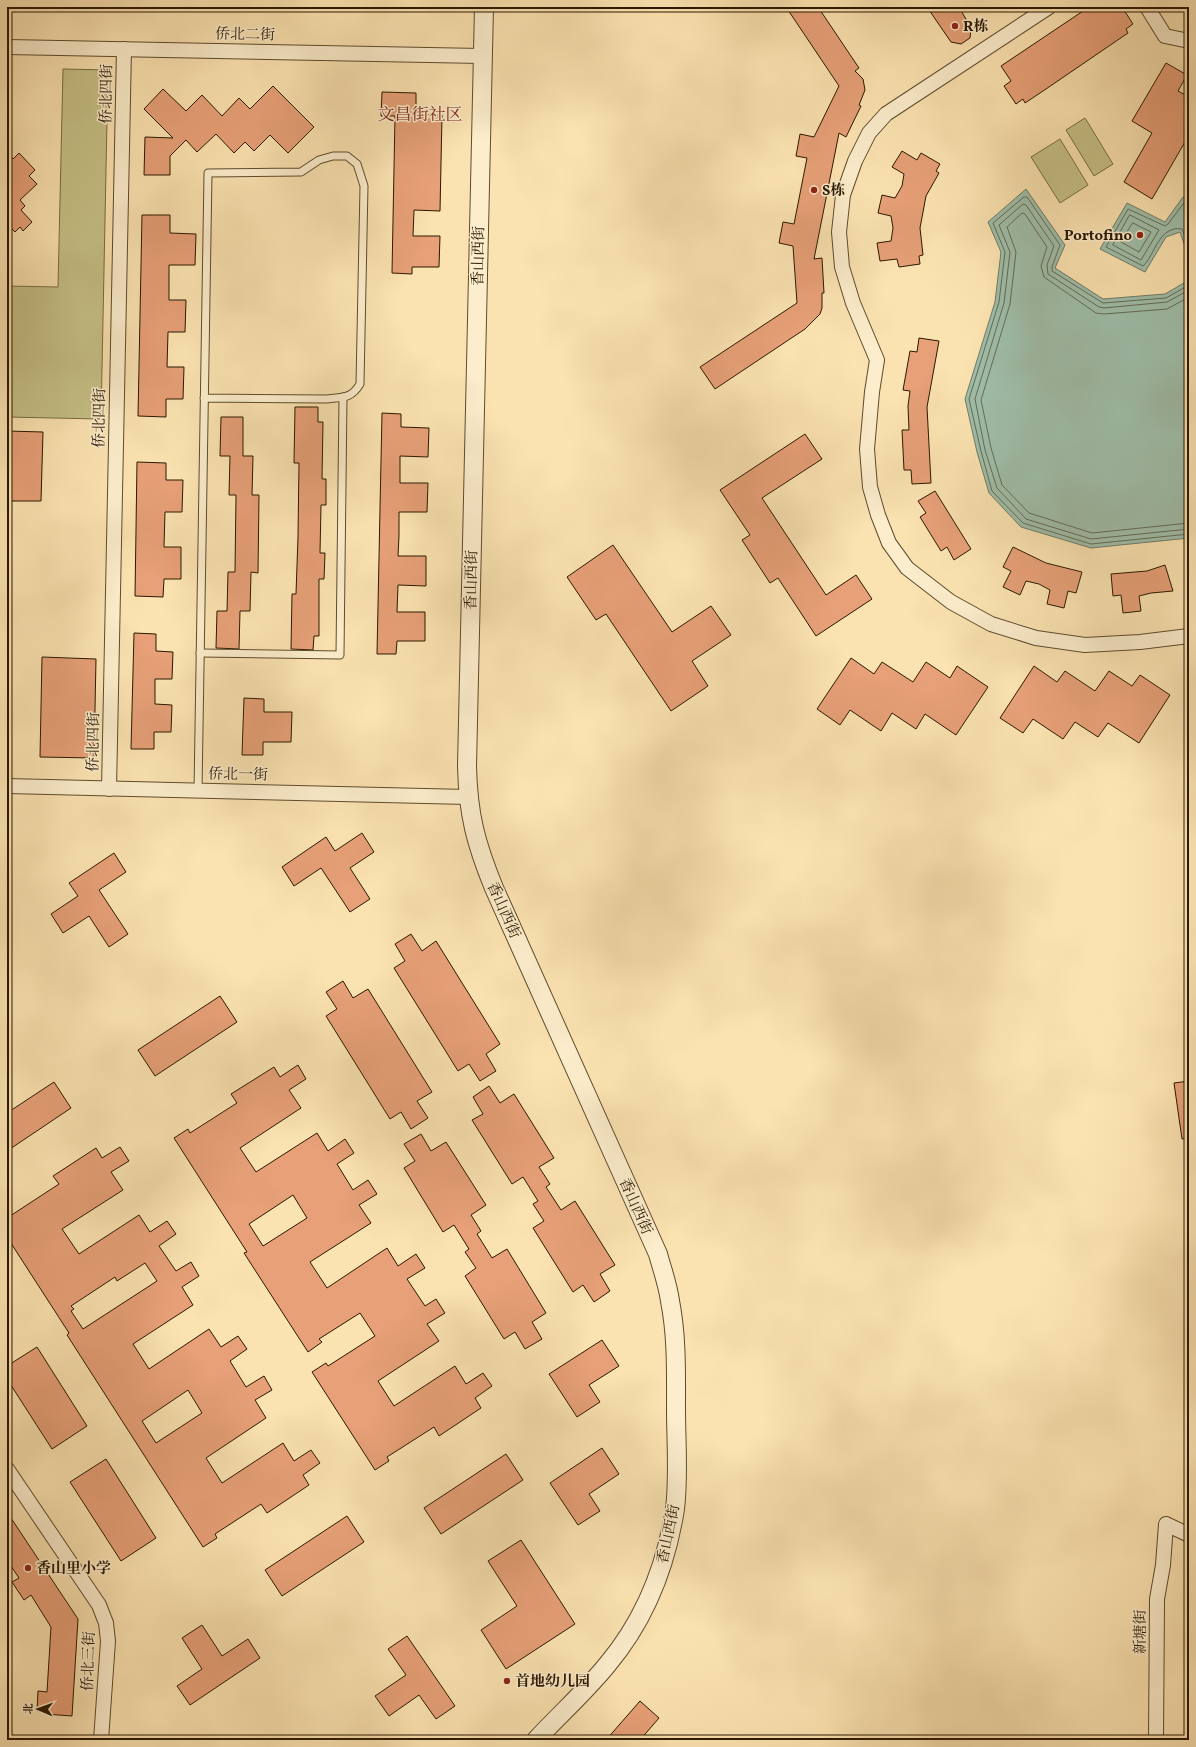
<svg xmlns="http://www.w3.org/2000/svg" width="1196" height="1747" viewBox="0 0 1196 1747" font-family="Vollkorn,'Noto Serif SC',serif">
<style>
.green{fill:#c6c187;stroke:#786c44}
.water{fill:#9fbeaa;stroke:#707c66}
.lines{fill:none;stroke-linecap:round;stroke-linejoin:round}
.shore{stroke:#646b55;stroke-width:1}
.building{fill:#e7a077;stroke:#2a1800;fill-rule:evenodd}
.service-casing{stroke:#5e4b2c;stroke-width:9}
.minor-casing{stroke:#5e4b2c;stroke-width:16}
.tertiary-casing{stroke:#5e4b2c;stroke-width:20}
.service{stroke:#fcedcc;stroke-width:7}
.minor{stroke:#fcedcc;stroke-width:14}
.tertiary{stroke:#fcedcc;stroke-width:18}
.poi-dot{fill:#8f2418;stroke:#fcedcc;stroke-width:1.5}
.labels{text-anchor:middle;stroke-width:3;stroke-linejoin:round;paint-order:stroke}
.poi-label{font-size:15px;font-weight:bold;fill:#2a1800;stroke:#fcedcc;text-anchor:start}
.street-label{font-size:15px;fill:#2a1800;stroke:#fcedcc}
.quarter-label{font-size:17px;fill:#7a1f14;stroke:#fcedcc}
</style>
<rect width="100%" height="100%" fill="#fbe3b1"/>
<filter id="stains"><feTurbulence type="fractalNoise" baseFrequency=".005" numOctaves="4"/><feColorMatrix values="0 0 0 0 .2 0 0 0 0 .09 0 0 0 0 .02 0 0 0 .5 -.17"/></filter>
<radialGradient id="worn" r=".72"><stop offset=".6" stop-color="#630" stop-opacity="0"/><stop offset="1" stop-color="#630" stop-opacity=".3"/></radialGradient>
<!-- green -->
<g class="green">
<path d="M63,69L108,70L101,419L7,417V286L58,287Z"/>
<path d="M1085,118L1113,164L1094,176L1066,130Z"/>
<path d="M1060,139L1088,185L1060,203L1031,157Z"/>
</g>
<!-- water -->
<g class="water">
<path d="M1026,189L1065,245L1055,268L1103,299L1165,294L1189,280V538L1091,548L1021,527L989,493L977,452L965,399L995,302L1001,252L988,222Z"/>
<path d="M1183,197L1189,202V258L1180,232L1166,237L1145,272L1100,249L1127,203L1165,222Z"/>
</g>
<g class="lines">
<!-- shore -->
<g class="shore">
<path d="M1189,205L1183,204L1168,224L1165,226L1128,209L1106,247L1143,266C1155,255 1159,225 1182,229L1189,246"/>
<path d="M1130,215L1159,230L1141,260L1113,245Z"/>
<path d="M1133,223L1151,232L1139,252L1121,242Z"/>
<path d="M1189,285L1166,298L1103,303L1052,271V267L1060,245L1027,197H1024L993,223L1005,252L999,302L969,399L981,451L992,491L1023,523L1091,544L1189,534"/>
<path d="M1189,290L1167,302L1104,308L1099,307L1048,274L1047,265L1054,246L1026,205L1023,204L999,225L1010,252L1004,303L975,399L985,450L997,488L1026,519L1091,539L1189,529"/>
<path d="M1189,297L1167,309L1104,314L1096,313L1044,277L1041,266L1047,247L1025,214L1022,213L1007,227L1016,252L1010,304L981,400L991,448L1002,485L1029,513L1092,533L1189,523"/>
</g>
</g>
<!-- building -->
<g class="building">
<path d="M786,7H818L859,68L855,71L863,79L865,90L859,105L861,106L846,137L839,133L814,259L822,258L824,293H822V308L820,314L805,329L715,389L700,367L797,303L793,246L779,243L783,222L794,224L807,158L796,156L800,134L814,137L839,86Z"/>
<path d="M927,7H959L971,28L970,38L961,44L951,42Z"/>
<path d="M1089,7H1122L1133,24L1126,29L1128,33L1046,89L1025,103L1023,99L1016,104L1004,86L1011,81L1001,66Z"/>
<path d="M1166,63L1187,75L1178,91L1189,97V135L1152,199L1124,182L1152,133L1132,121Z"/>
<path d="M273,86L314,127L288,153L270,135L254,151L245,142L234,153L216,134L197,152L186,140L170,156V175H144L145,137L173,138L144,109L163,89L186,111L202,95L222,116L239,98L250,109Z"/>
<path d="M382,92L416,93V115H442L440,211L414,210L413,236H440L439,267H412V274L392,273L395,116H381Z"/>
<path d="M902,151L917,160L921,153L940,164L936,171L939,173L926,196L920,228L923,255L919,256L920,264L899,267L897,259L880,261L877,243L891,241L893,228L891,216L878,213L882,195L895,198L902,186L904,174L892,167Z"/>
<path d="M7,152L13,159L19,153L35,170L29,176L37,184L20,200L25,206L21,210L32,222L23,231L20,227L15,232L7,224Z"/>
<path d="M142,215H170V233L196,234L195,265H169V300H186L185,332H168L167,367H184L183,399H166V417L138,416Z"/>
<path d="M919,338L939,341L927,407L931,483L912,484L911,470H904L902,430H909L908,406L910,391L903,390L910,351L917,352Z"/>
<path d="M295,407H318V422H323L322,479H326V505H321L320,553H325L324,579H319V636H314L313,650L291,649L292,594H296L298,537L299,463H294Z"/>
<path d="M382,413L401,414V427L429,428L428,457L400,456V483H428L427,512H399V536L398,556H426V586L398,585L397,612H425V641H397L396,654H377Z"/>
<path d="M221,417H243V456H253L252,495H259L258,573L251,572L250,611H240L239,649L216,648L217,611H227L228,572H235L236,495H229L230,456H220Z"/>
<path d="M7,431L43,432L41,501H7Z"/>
<path d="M805,434L822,459L762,498L826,595L856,575L872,599L816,636L778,578L770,583L742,540L750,535L720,490Z"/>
<path d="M137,462L166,463V480H183L182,512H165L164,547H181V579H164L163,597L135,596Z"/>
<path d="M935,491L971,549L954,560L947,547L941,551L920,517L926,513L918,501Z"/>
<path d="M613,545L672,632L711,606L731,635L692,661L708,686L671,711L606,614L596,620L567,577Z"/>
<path d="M1013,547L1046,563L1082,572L1076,593L1068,591L1064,608L1047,604L1050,590L1039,584L1026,581L1020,595L1003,587L1011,571L1003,567Z"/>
<path d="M1165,565L1173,591L1151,593L1139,596L1141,611L1123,613L1121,595L1113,596L1111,574L1147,571Z"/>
<path d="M134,633L156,634V651L173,652L172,679H155V704L172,705L171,732H154V749H131Z"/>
<path d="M42,657L96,659L94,758L40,757Z"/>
<path d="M851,658L874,674L882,662L913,682L926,662L950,678L957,666L988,687L956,735L925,714L916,729L892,713L881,731L850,710L840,725L817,709Z"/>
<path d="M1034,666L1057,682L1065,671L1095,691L1109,671L1132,686L1140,675L1170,695L1139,743L1108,723L1098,737L1075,722L1063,739L1033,719L1023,733L1000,718Z"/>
<path d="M244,698L264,699V712H292L291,742H263V755H242Z"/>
<path d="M362,833L374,852L350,868L370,899L350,912L321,868L294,886L282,867L326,837L335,851Z"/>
<path d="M114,853L126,872L99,890L128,934L109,947L89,916L63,933L51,914L78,896L69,883Z"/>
<path d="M411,934L422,951L436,941L500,1044L486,1054L496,1071L480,1081L469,1064L458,1071L394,968L405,961L395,944Z"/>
<path d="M343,981L353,998L368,989L432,1092L417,1101L428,1118L411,1129L401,1112L390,1119L326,1016L337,1009L326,992Z"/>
<path d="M220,996L237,1022L155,1076L138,1050Z"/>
<path d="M298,1065L306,1079L289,1090L301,1108L240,1148L256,1172L317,1133L328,1151L345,1139L354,1153L337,1164L353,1190L368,1180L377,1194L359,1205L371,1223L310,1262L327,1288L387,1248L398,1266L416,1254L425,1268L407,1279L425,1306L436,1299L445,1313L427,1324L439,1341L378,1381L394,1406L455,1366L466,1384L483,1373L492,1386L475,1398L481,1408L439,1436L434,1427L387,1457L389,1461L375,1470L312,1372L326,1363L328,1366L375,1336L360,1313L319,1339L322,1342L308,1352L244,1253L247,1252L174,1138L188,1129L190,1133L237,1103L231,1094L274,1067L280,1077ZM293,1195L307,1218L263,1246L249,1224Z"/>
<path d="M1189,1081V1138L1182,1139L1174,1083Z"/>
<path d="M54,1082L71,1108L7,1151V1113Z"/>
<path d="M489,1086L500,1103L514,1094L554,1158L539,1167L550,1184L546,1187L561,1210L575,1201L615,1265L600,1274L610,1291L594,1302L583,1285L573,1292L533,1228L544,1221L533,1204L538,1201L523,1177L512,1184L472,1120L483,1114L473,1097Z"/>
<path d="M421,1134L431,1151L446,1142L486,1205L471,1215L481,1231L477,1234L492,1258L507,1249L546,1313L532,1322L542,1339L525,1349L515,1332L504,1339L465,1276L476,1268L465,1252L469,1249L454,1225L443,1232L404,1168L415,1161L404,1144Z"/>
<path d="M120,1147L129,1161L111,1172L123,1190L62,1229L79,1254L139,1215L150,1232L167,1221L176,1234L159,1246L176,1271L191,1262L199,1276L182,1287L193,1305L133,1344L149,1369L209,1329L221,1347L238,1336L247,1349L230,1361L246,1387L264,1376L272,1390L255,1400L266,1418L206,1458L222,1483L283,1443L294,1461L311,1450L320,1463L303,1475L309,1485L267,1513L261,1504L215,1534L217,1538L203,1547L67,1335L69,1333L7,1237V1218L59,1184L53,1176L96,1148L102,1158ZM145,1263L157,1281L83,1329L71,1311L74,1309L71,1306L115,1277L117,1281ZM188,1390L202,1413L156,1443L142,1421Z"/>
<path d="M602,1340L619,1366L589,1385L600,1402L577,1417L549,1374Z"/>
<path d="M37,1347L87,1426L52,1449L7,1379V1366Z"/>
<path d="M602,1448L619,1474L589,1494L600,1511L578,1525L550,1483Z"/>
<path d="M506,1454L523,1480L441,1534L424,1508Z"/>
<path d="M106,1459L156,1538L121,1561L70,1482Z"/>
<path d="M7,1512L78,1619L72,1716L45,1714L46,1711H37L38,1691L47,1692L51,1627L31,1595L24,1600L12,1582L19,1578L7,1560Z"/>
<path d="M347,1516L364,1542L282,1596L265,1570Z"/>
<path d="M521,1540L575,1624L506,1669L481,1630L517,1606L488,1561Z"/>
<path d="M202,1625L222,1656L248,1639L260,1658L190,1705L177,1686L202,1669L182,1638Z"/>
<path d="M407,1636L455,1706L436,1719L419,1695L389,1716L375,1696L406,1675L388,1649Z"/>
<path d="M640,1701L659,1718L640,1740H606Z"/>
</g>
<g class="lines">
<!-- service casing -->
<g class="service-casing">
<g id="service">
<path d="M200,653L340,655L343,397"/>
<path d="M198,791L208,173L301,172L319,160L333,156H347L357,164L364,186L360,384C351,399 343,397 326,399L204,398"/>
</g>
</g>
<!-- minor casing -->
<g class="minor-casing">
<g id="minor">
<path d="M1049,7L886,114L869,133L855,161L843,195L839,232L842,267L853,303L877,360L872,392L867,449L870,487L878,515L889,543L907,568L951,602L991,624L1036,638L1085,645L1140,642L1189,636"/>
<path d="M1147,7L1165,36L1189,41"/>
<path d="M7,47L482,56"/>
<path d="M7,786L468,797"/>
<path d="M109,789L124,49"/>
<path d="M7,1469L99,1605L106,1623L108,1641L101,1740"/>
<path d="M1156,1740L1157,1599L1163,1565L1166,1524L1189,1535"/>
</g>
</g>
<!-- tertiary casing -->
<g class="tertiary-casing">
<path id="tertiary" d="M484,7L467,766C468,815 476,844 494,888L658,1254C662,1269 668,1285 670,1301C677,1336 676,1373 676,1409C676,1442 679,1476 675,1509C666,1566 644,1621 607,1665C585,1692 559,1715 536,1740"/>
</g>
<!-- service -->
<use href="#service" class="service"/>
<!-- minor -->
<use href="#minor" class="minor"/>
<!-- tertiary -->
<use href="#tertiary" class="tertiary"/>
</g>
<!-- markers -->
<g class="poi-dot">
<circle cx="955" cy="26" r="4"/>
<circle cx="814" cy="190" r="4"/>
<circle cx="1140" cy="235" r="4"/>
<circle cx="28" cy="1568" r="4"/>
<circle cx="507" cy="1681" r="4"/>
</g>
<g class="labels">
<!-- poi labels -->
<g class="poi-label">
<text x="963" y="31">R栋</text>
<text x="822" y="195">S栋</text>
<text x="1132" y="240" text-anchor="end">Portofino</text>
<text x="36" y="1573">香山里小学</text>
<text x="515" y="1686">首地幼儿园</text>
</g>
<!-- street labels -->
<g class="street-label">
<text transform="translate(245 34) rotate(1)" y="5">侨北二街</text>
<text transform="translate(106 94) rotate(-89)" y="5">侨北四街</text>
<text transform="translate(478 256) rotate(-89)" y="5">香山西街</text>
<text transform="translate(99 418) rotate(-89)" y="5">侨北四街</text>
<text transform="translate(471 580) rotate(-89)" y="5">香山西街</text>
<text transform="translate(93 742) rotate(-89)" y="5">侨北四街</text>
<text transform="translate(238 774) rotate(1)" y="5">侨北一街</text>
<text transform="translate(504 910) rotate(66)" y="5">香山西街</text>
<text transform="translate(636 1206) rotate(66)" y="5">香山西街</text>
<text transform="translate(668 1534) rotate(-78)" y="5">香山西街</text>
<text transform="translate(1140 1632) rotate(-90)" y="5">新塘街</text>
<text transform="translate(88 1661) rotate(-88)" y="5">侨北三街</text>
</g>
<!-- quarter labels -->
<g class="quarter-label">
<text x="420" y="120">文昌街社区</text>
</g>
</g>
<!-- margin -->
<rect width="1196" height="1747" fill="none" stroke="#fbe3b1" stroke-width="24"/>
<rect x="8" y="8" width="1180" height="1731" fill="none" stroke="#2a1800" stroke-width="2"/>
<rect x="12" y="12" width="1172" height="1723" fill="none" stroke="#2a1800"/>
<!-- north arrow -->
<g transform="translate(38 1709) rotate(272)" stroke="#fcedcc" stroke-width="3" paint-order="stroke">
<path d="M0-3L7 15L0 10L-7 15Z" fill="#2a1800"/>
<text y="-6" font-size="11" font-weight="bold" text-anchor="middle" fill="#2a1800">北</text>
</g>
<rect width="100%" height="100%" filter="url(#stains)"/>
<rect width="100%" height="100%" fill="url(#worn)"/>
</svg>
